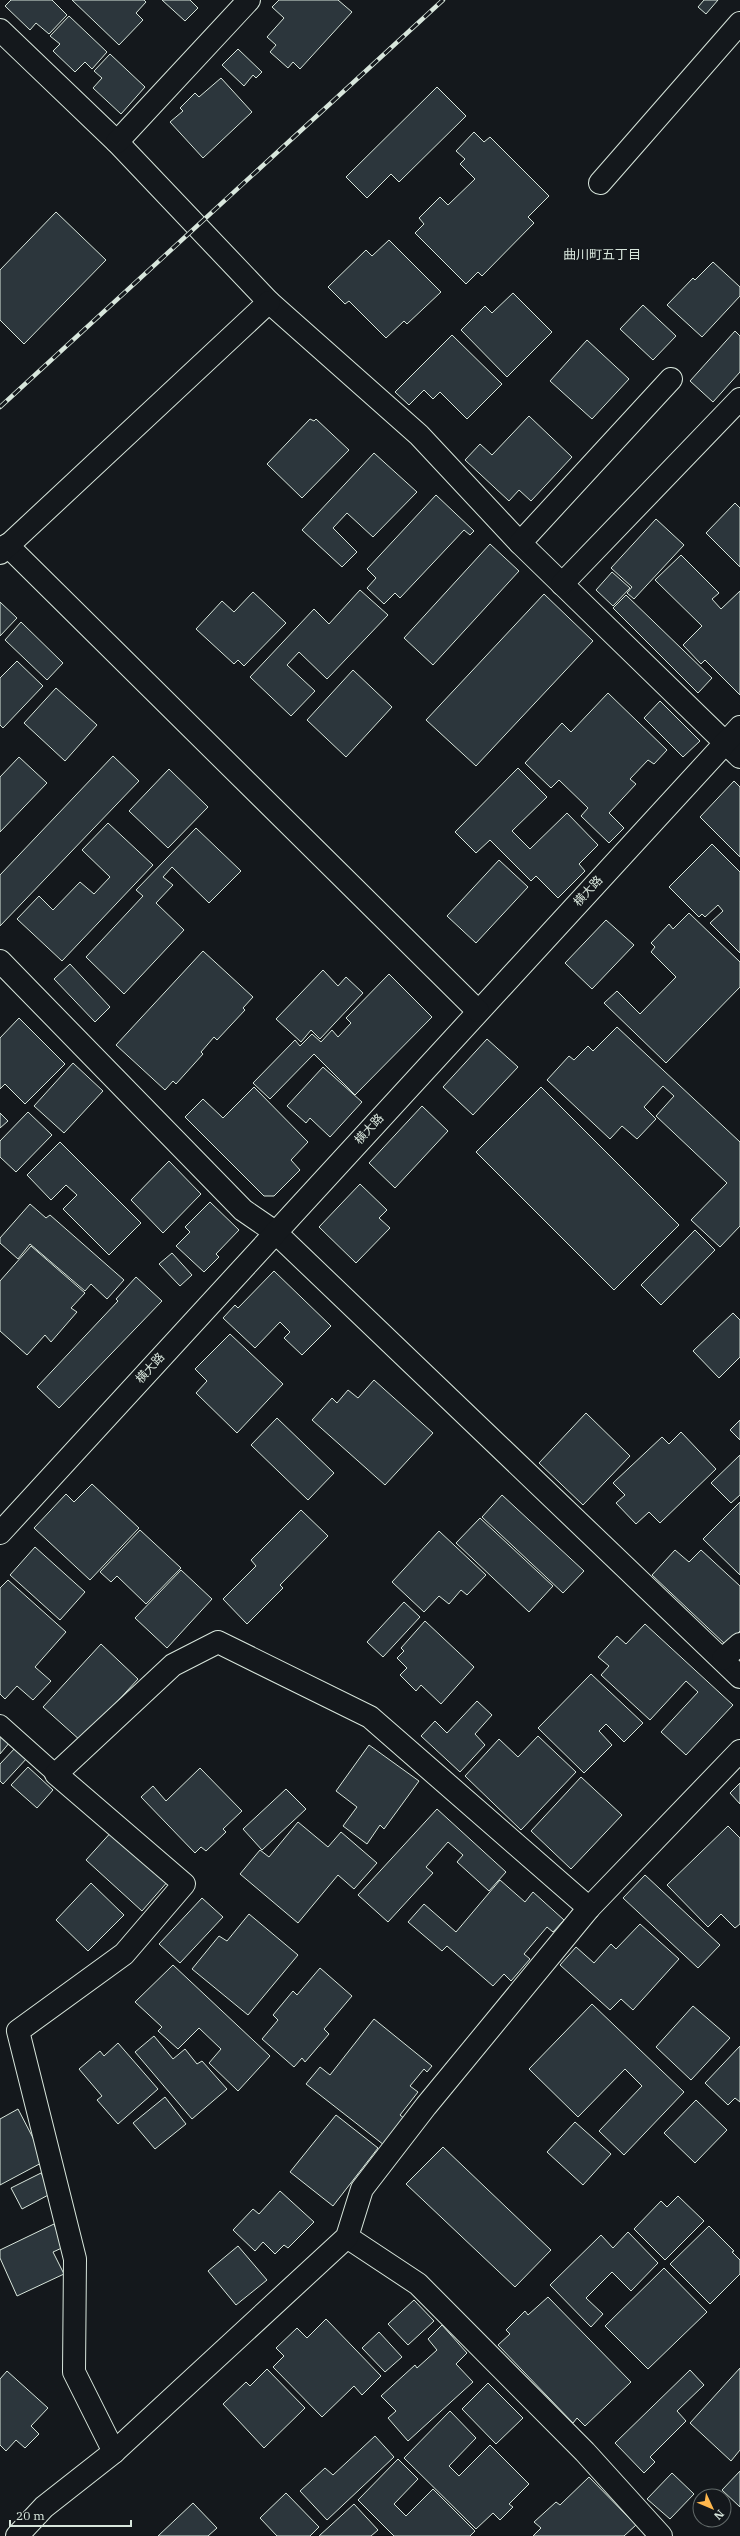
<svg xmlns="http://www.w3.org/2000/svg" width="740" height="2536" viewBox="0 0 740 2536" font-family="'IBM Plex Serif','Noto Sans JP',serif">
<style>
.building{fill:#2c363c;stroke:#d8e6dc}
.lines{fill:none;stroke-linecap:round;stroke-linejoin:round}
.lane-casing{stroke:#d8e6dc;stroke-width:20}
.street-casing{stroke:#d8e6dc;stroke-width:24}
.secondary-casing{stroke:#d8e6dc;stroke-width:24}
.lane{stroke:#14181c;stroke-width:18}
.street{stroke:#14181c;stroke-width:22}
.secondary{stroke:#14181c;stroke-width:22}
.rail-casing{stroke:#d8e6dc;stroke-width:4.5}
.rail{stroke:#14181c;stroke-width:3;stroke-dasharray:9;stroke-linecap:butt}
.labels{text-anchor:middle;stroke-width:3;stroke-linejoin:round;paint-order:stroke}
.street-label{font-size:12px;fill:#d8e6dc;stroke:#14181c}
.neighbourhood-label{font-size:13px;fill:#d8e6dc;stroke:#14181c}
</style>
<rect width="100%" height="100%" fill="#14181c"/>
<!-- building -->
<g class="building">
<path d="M11,0H52L67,15L49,34L36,23L30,30L5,6Z"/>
<path d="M72,0H144L146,2L136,13L143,20L119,45Z"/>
<path d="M162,0H190L198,8L185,21Z"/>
<path d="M279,0H338L352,12L300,69L293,62L288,68L270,52L276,45L267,37L284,18L272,7Z"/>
<path d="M704,0H718L706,14L698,7Z"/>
<path d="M69,16L107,52L92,69L85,62L75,72L53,51L60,44L50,36Z"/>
<path d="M238,49L262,72L256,78L253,75L244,86L222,65Z"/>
<path d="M110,54L145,87L121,114L93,88L102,78L94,71Z"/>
<path d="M221,78L252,112L203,158L170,122L183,111L180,108L195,93L199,97Z"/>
<path d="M437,87L466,116L399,182L391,174L367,198L346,177Z"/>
<path d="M474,132L484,142L490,137L549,196L528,217L534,223L482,276L478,272L466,284L415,233L424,224L419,218L440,197L448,205L475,179L460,164L465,159L456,151Z"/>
<path d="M56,212L106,260L24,344L0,320V270Z"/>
<path d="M389,240L441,292L407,324L404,321L386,338L349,301L345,304L328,287L366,250L372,256Z"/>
<path d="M713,262L740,287V296L702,337L667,305L693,278L695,280Z"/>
<path d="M513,293L552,332L507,377L461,330L485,306L492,313Z"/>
<path d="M643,305L676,336L653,360L620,329Z"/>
<path d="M735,331L740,336V372L713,402L690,381Z"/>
<path d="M452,335L502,384L467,419L440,392L433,399L424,390L409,405L395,392Z"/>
<path d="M587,340L629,379L592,419L550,381Z"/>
<path d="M529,416L572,457L531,501L519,490L509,501L465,460L480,444L492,455Z"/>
<path d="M310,419L314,421L316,419L349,450L302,498L267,464Z"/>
<path d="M374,453L417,492L373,537L347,513L333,528L357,552L342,567L302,530Z"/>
<path d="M436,495L474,531L470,535L464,530L400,598L395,593L384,604L367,588L376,578L367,569Z"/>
<path d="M735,503L740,508V567L706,533Z"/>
<path d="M656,519L684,545L634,599L627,593L632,587L611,568Z"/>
<path d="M490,544L519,571L433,665L404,638Z"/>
<path d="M681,555L719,593L712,599L721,609L740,591V695L705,660L701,664L683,645L702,626L655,580Z"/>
<path d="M612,572L630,588L613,606L596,590Z"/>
<path d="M360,590L388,615L327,679L299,652L287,665L315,691L291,716L250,677L314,609L329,624Z"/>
<path d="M253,592L286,623L244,666L238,660L234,664L196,629L222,601L234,612Z"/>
<path d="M544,594L593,641L476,766L426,720Z"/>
<path d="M626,595L712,678L698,693L613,608Z"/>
<path d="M0,602L17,618L0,636Z"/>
<path d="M21,622L63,663L47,680L5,640Z"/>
<path d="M17,661L43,686L3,728L0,725V678Z"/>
<path d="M353,670L392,707L346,757L307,720Z"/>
<path d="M56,688L97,725L65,761L24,723Z"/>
<path d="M608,693L667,750L654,764L648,760L630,779L636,784L609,813L624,828L609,843L581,816L588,808L559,780L551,788L525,763L562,723L571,732Z"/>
<path d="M660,701L700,741L683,757L644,718Z"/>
<path d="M113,756L139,781L0,926V875Z"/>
<path d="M19,757L47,783L0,832V777Z"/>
<path d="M518,768L547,797L512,831L530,849L567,813L598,845L579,864L585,871L558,898L536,876L531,881L490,840L476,853L455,832Z"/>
<path d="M169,769L208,807L168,848L129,811Z"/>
<path d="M734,781L740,787V857L700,817Z"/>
<path d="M108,823L153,865L62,961L17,919L39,896L53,910L80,882L94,894L110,877L82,850Z"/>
<path d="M196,828L241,871L209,903L172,867L163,877L173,885L156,903L184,930L124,994L86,957L143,896L136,890Z"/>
<path d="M712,844L740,872V953L710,923L723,911L718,905L705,917L702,914L699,917L669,887Z"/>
<path d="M499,860L528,887L476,943L447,916Z"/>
<path d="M689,913L740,962V987L666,1063L604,1003L617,991L640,1014L676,977L651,952L655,947L651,943L669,924L673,929Z"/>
<path d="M606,920L634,945L592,989L565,963Z"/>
<path d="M203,951L253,997L243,1008L245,1010L217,1040L214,1037L201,1052L203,1054L176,1084L173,1081L165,1090L116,1045Z"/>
<path d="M70,964L110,1007L95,1022L54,979Z"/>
<path d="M323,970L338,986L346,977L363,993L320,1039L311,1030L301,1042L276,1019Z"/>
<path d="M389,974L432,1017L355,1095L314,1054L270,1099L253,1083L295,1040L300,1046L312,1034L321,1042L332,1030L338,1037L351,1023L346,1018Z"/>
<path d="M19,1018L65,1064L25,1104L5,1084L0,1089V1038Z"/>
<path d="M617,1027L740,1142V1226L720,1247L691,1220L727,1183L656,1116L674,1096L663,1086L644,1107L656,1119L637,1139L622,1126L610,1139L547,1080L569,1056L574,1060L588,1046L593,1051Z"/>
<path d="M487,1039L518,1067L473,1115L443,1087Z"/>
<path d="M73,1063L103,1091L64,1133L34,1106Z"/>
<path d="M323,1067L362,1102L330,1137L310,1118L306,1123L287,1106Z"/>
<path d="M254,1087L308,1142L291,1160L300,1170L274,1196H264L185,1117L203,1099L223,1118Z"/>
<path d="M541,1087L679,1225L614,1290L476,1152Z"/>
<path d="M422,1106L448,1131L395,1188L369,1163Z"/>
<path d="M28,1112L52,1135L16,1172L0,1157V1141Z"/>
<path d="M0,1113L8,1121L0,1128Z"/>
<path d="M60,1142L141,1223L109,1255L63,1209L77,1195L66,1185L51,1200L27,1175Z"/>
<path d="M169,1161L201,1194L163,1233L131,1200Z"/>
<path d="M360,1184L387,1210L379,1218L390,1228L356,1263L319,1227Z"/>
<path d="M210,1202L239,1230L216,1254L219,1257L204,1272L176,1246L190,1232L185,1227Z"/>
<path d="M30,1204L46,1218L50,1215L124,1280L107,1299L91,1284L85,1291L30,1244L18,1259L0,1243V1238Z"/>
<path d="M695,1230L715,1250L661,1305L641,1285Z"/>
<path d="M31,1246L85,1293L71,1308L77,1312L51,1342L45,1335L27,1355L0,1331V1281Z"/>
<path d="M172,1253L192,1275L180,1286L159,1264Z"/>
<path d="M274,1271L331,1326L302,1355L284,1338L290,1332L280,1322L255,1348L223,1318L235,1305L238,1308Z"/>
<path d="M136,1277L162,1301L59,1408L37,1387L118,1301L116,1299Z"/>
<path d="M733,1313L740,1320V1357L719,1378L693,1351Z"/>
<path d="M230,1334L283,1384L237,1433L196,1393L207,1381L195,1369Z"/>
<path d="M374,1380L433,1433L385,1485L312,1420L332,1398L337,1403L348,1390L358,1398Z"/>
<path d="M586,1413L630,1456L583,1505L539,1463Z"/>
<path d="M277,1418L334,1473L308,1500L251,1445Z"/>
<path d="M740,1420V1440L730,1430Z"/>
<path d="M681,1432L716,1469L660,1523L649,1512L636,1524L616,1503L625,1495L613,1483L662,1437L669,1444Z"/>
<path d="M740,1455V1495L731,1503L711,1483Z"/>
<path d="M92,1484L139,1528L90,1580L34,1528L66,1494L74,1502Z"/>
<path d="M502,1495L584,1571L563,1593L482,1517Z"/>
<path d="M740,1502V1575L703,1539Z"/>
<path d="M301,1510L328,1536L280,1585L283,1588L247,1624L223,1599L256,1566L251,1560Z"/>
<path d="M480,1518L553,1586L529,1612L456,1543Z"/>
<path d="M140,1530L181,1568L146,1604L117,1576L111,1582L100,1572Z"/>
<path d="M439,1531L486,1575L467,1595L461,1590L449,1604L439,1596L424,1612L392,1582Z"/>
<path d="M35,1547L85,1592L60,1620L10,1575Z"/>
<path d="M675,1550L689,1562L701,1550L740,1586V1631L726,1645L652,1575Z"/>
<path d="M181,1570L212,1599L167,1648L135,1618Z"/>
<path d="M8,1580L66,1632L35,1667L51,1681L33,1700L17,1686L5,1699L0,1694V1588Z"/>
<path d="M404,1602L420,1617L383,1657L367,1642Z"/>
<path d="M425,1621L474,1667L441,1704L421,1685L416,1691L400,1675L407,1668L397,1658L404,1651L401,1648Z"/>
<path d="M645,1624L733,1705L686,1755L661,1732L698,1692L686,1681L650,1720L601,1675L609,1666L598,1657L617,1636L626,1644Z"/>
<path d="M101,1644L138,1679L81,1741L43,1707Z"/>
<path d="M591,1674L643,1723L624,1742L606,1724L599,1731L612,1745L584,1773L538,1728Z"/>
<path d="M477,1701L492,1715L475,1734L485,1745L460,1772L421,1736L435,1721L447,1733Z"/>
<path d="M0,1734L10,1742L0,1754Z"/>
<path d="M538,1736L576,1772L521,1830L465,1776L499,1739L518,1757Z"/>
<path d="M369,1745L419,1781L384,1829L380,1825L367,1844L343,1826L357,1807L336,1791Z"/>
<path d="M17,1746L28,1757L3,1784L0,1781V1764Z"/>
<path d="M28,1767L53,1790L37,1808L11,1785Z"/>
<path d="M200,1768L242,1811L223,1829L226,1832L206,1851L201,1847L195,1853L141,1797L153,1786L166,1801Z"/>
<path d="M581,1777L622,1815L571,1869L531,1831Z"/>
<path d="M740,1783V1804L730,1793Z"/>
<path d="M286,1789L306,1809L262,1850L243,1829Z"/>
<path d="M437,1809L506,1872L489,1891L457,1862L463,1855L448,1842L426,1867L433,1873L388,1922L358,1895Z"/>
<path d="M298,1822L328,1847L341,1832L377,1863L354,1889L338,1875L298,1923L240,1874L260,1850L269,1857Z"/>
<path d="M728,1826L740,1838V1924L735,1928L721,1914L708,1927L667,1885Z"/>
<path d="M114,1829L169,1880L142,1911L86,1860Z"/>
<path d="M645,1875L720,1945L698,1968L623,1898Z"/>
<path d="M500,1880L525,1902L533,1892L564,1920L553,1932L547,1927L524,1954L530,1959L511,1981L504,1974L493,1986L447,1946L442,1951L408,1922L424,1904L456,1932Z"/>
<path d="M91,1883L124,1915L88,1951L56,1920Z"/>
<path d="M202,1898L223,1917L180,1963L159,1944Z"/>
<path d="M249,1914L298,1955L248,2015L192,1969L219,1936L227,1941Z"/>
<path d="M640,1924L679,1959L633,2010L621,1999L610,2010L560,1965L576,1947L594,1963L611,1944L616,1949Z"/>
<path d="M173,1965L270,2056L238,2091L209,2063L221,2049L199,2028L178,2049L158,2031L162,2027L135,2002Z"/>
<path d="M320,1968L352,1996L324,2029L329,2034L305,2062L302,2058L294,2067L262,2039L278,2020L273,2015L293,1991L297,1995Z"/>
<path d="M592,2004L684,2092L624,2155L599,2131L642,2086L625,2069L578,2117L529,2069Z"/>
<path d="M693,2006L730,2038L691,2080L656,2047Z"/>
<path d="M374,2019L432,2066L427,2072L424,2069L410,2086L418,2092L400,2115L405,2119L384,2145L306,2084L320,2067L330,2075Z"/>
<path d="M154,2036L173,2059L185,2049L197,2064L202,2061L227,2089L192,2119L135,2052Z"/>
<path d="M118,2043L158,2089L118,2124L97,2100L102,2096L79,2069L100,2051L104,2056Z"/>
<path d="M740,2046V2102L735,2098L728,2105L705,2083Z"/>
<path d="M165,2097L186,2124L155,2149L133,2123Z"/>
<path d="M696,2100L727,2130L695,2163L664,2133Z"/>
<path d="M18,2109L45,2161L0,2185V2119Z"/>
<path d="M336,2115L378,2148L333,2206L290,2172Z"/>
<path d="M575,2122L611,2154L583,2185L547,2152Z"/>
<path d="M443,2147L551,2250L515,2287L406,2184Z"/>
<path d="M41,2173L52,2193L22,2209L11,2188Z"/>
<path d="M280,2191L314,2222L288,2248L284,2245L275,2254L263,2242L255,2251L233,2230L253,2209L259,2214Z"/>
<path d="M678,2196L704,2221L665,2260L634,2229L661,2201L667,2207Z"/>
<path d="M54,2224L64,2247L53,2252L64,2274L17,2296L0,2258V2250Z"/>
<path d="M709,2226L734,2251L732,2252L740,2260V2274L710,2304L670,2264Z"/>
<path d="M628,2232L658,2263L631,2291L612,2272L586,2298L603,2314L591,2327L550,2285L601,2235L613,2248Z"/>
<path d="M238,2246L267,2280L236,2305L208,2271Z"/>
<path d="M664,2268L707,2312L648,2369L605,2326Z"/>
<path d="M548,2297L631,2382L585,2426L577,2418L573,2423L498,2345L510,2334L506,2330L525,2311L528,2315Z"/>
<path d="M414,2300L434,2321L408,2345L388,2324Z"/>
<path d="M326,2319L381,2376L362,2395L354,2386L322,2417L273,2367L284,2356L276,2348L297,2328L307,2338Z"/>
<path d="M442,2325L467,2353L456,2364L473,2382L408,2441L388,2418L396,2411L381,2396L415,2365L417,2368L437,2350L428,2339Z"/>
<path d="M379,2332L402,2357L385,2372L362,2348Z"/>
<path d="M740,2368V2450L731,2461L690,2423Z"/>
<path d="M267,2369L305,2408L264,2448L223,2404L246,2382L250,2386Z"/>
<path d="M690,2370L704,2385L677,2411L686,2421L650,2457L655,2462L644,2473L615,2443Z"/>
<path d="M7,2371L48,2408L31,2426L39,2434L25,2448L16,2440L6,2451L0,2445V2379Z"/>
<path d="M488,2383L523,2418L496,2444L462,2409Z"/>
<path d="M450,2411L476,2438L449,2466L459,2476L490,2445L529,2484L509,2504L513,2507L500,2520L493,2513L476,2529L404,2458Z"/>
<path d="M375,2436L394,2457L327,2520L300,2491L325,2468L333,2475Z"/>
<path d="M398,2459L418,2479L394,2504L406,2516L433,2489L475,2531L470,2536H394L358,2500Z"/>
<path d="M740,2471V2507L722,2490Z"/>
<path d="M672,2473L694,2494L670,2519L647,2499Z"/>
<path d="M589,2477L636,2525L624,2536H533L541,2528L534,2522L556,2502L560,2505Z"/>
<path d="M286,2493L319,2527L310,2536H277L260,2518Z"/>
<path d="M193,2503L217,2528L208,2536H158Z"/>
<path d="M354,2504L378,2530L371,2536H319Z"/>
</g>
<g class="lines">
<!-- lane casing -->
<g class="lane-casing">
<path id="lane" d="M0,1724L56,1774"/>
</g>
<!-- street casing -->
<g class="street-casing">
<g id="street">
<path d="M0,30L117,142L269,302L419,435L520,543L740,757"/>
<path d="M117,142L249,0"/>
<path d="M600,183L740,23"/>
<path d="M520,543L671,379"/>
<path d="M562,584L740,399"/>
<path d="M0,961L243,1210L275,1232L740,1677"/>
<path d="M0,1533L740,727"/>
<path d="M723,1659L740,1644"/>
<path d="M347,2237L418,2284L585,2452L661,2536"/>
<path d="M114,2452L74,2372L75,2259L18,2031L124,1954L184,1884L56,1774L173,1665L218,1642L370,1717L589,1908"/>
<path d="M17,2536L44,2507L114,2452L347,2237L362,2189L426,2106L589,1908L740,1751"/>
</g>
</g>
<!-- secondary casing -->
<g class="secondary-casing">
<g id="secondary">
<path d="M7,545L478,1011"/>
<path d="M0,553L269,302"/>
</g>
</g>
<!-- lane -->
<use href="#lane" class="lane"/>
<!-- street -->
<use href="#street" class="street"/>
<!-- secondary -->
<use href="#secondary" class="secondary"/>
<!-- rail casing -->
<g class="rail-casing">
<path id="rail" d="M0,407L443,0"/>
</g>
<!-- rail -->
<use href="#rail" class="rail"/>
</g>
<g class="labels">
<!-- street labels -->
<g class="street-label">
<text transform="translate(588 891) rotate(-47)" y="4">横大路</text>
<text transform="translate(369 1129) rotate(-47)" y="4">横大路</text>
<text transform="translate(150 1368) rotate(-48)" y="4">横大路</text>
</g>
<!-- neighbourhood labels -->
<g class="neighbourhood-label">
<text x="602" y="259">曲川町五丁目</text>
</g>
</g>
<!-- north arrow -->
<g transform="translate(712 2508) rotate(134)"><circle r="19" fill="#14181c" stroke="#626a69"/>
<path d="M0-3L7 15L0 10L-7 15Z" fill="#ffb74d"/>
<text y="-6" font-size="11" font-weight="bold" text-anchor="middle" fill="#d8e6dc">N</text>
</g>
<!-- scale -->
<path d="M10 2520v6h121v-6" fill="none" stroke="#d8e6dc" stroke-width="2"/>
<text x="16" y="2520" font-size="12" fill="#d8e6dc" stroke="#14181c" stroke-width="3" paint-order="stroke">20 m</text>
</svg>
